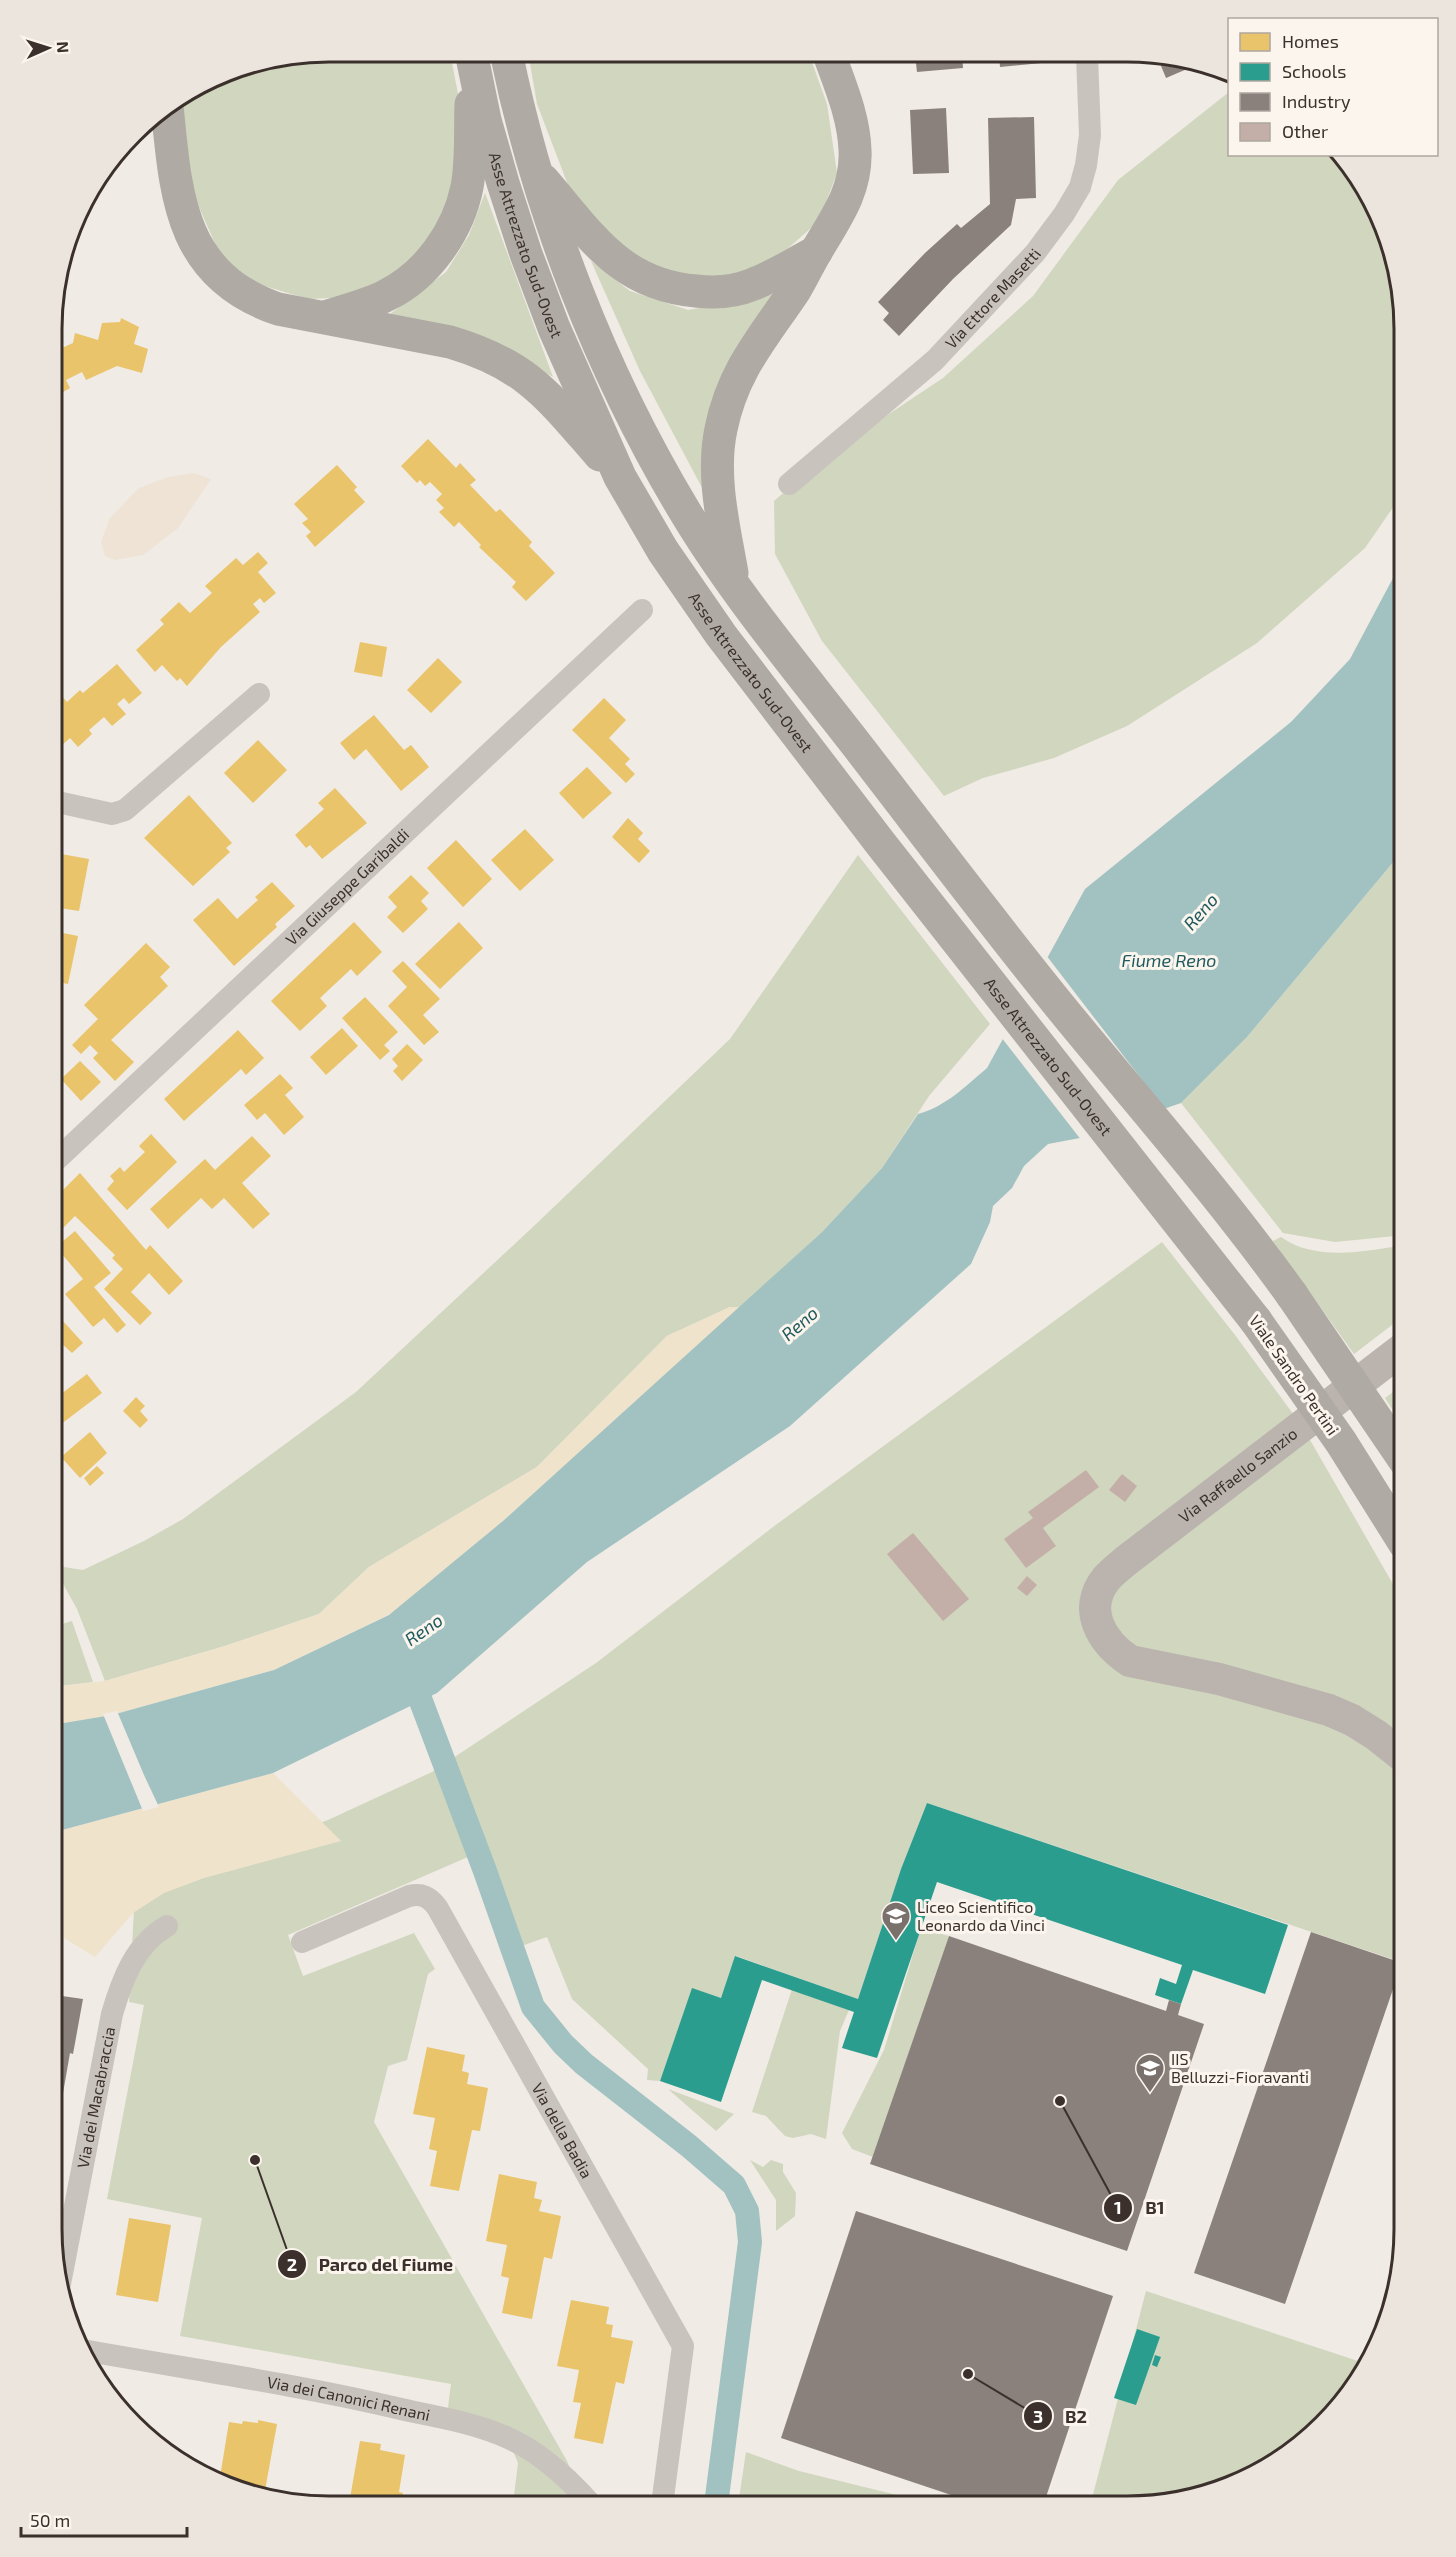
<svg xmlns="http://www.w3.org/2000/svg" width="1456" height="2557" viewBox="0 0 1456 2557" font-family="'Exo 2',sans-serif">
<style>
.green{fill:#d1d6bf}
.sand{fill:#efe3cc}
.plaza{fill:#eee3d5}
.water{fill:#a1c2c1}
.pier{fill:#f0ebe5}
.homes{fill:#e9c46a}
.schools{fill:#2a9d8f}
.industry{fill:#8a817c}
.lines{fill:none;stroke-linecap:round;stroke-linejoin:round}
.canal{stroke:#a1c2c1;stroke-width:24}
.building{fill:#c3afa7}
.street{stroke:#c9c3be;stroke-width:22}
.secondary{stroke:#bab3ae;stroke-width:32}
.highway{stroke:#afaaa4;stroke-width:33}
.highway-bridge{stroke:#afaaa4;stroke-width:33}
.labels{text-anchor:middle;stroke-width:6;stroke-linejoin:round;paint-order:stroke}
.street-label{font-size:16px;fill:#3b302b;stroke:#fbf5ee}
.poi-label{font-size:16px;fill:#3b302b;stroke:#fbf5ee;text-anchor:start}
.water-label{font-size:18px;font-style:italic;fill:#1f5a5e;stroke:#fbf5ee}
.rim{fill:none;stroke:#3b302b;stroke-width:3}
.leader{fill:none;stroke:#3b302b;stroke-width:2}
.callout-dot{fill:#3b302b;stroke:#fbf5ee;stroke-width:2}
.mark-label{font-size:18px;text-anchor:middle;font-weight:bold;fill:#fff}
.callout-label{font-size:18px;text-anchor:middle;font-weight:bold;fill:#3b302b;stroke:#fbf5ee;stroke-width:6;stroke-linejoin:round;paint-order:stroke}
</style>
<rect width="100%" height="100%" fill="#f0ebe5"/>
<!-- green -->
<g class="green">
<path d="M328,51L450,52L462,115L458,176L437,240L401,277L353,297L308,299L258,284L221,257L195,198L179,99L222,72Z"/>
<path d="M528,52L809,54L827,104L837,173L819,221L769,265L701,283L635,265L576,206L537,104Z"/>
<path d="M1229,92L1230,154L1341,155L1358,174L1390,239L1405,328V490L1365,548L1257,643L1127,726L1054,758L983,778L944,796L822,641L775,554L774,501L826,456L943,378L1033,296L1118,180Z"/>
<path d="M485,193L553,377L473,333L386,317L446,272L469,235Z"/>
<path d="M591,261L630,291L688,310L775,294L708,499L640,371Z"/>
<path d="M1405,848V1235L1335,1242L1283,1233L1181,1103L1247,1037Z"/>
<path d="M858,855L990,1024L929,1096L882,1168L822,1232L740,1307H730L667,1336L537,1467L369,1567L319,1614L225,1646L105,1681L77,1609L52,1564V1552L64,1567L83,1570L144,1541L183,1519L356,1392L536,1224L730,1039Z"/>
<path d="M1281,1237C1315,1262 1367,1251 1405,1245V1315L1354,1354L1273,1241Z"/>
<path d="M1162,1242L1235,1335L1302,1426L1405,1605L1404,1963L927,1803L901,1869L858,1999L736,1956L721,1998L692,1989L660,2081L647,2080L648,2069L572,1999L547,1937L510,1950L468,1857L288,1935L303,1976L414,1933L435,1969L428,1974L407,2060L388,2066L374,2122L567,2461L584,2504H513L518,2463L507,2437L457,2421L448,2407L451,2384L180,2336L202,2218L107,2199L144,2005L129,2002L135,1891L328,1820L432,1772L596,1663L773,1527Z"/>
<path d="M1405,1383V1429L1385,1398Z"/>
<path d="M72,1621L93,1682L52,1687V1627Z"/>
<path d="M921,1928L949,1936L873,2157L852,2149L842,2133L884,2050Z"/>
<path d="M792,1989L849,2010L840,2031L826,2139L811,2134L793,2138L785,2136L766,2116L752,2112Z"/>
<path d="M668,2089L734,2114L716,2131Z"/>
<path d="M750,2160L763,2167L771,2160L783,2164V2172L796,2193L795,2216L776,2231V2200Z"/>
<path d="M1146,2291L1367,2364L1348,2397L1296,2449L1217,2491L1128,2506H1090Z"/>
<path d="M746,2452L799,2471L905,2497L902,2505H738Z"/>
</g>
<!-- sand -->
<g class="sand">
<path d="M730,1307H740L503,1521L450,1585L274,1670L112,1715L52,1726V1687L105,1681L225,1646L319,1614L369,1567L537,1467L667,1336Z"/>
<path d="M273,1773L341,1841L204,1878L164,1893L133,1913L95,1957L51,1930V1833Z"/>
</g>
<!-- plaza -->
<g class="plaza">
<path d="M194,473L211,479L178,528L143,555L115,560L105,556L101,542L110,518L139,488L168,477Z"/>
<path d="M53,547L64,596L53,607Z"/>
</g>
<!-- water -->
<path class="water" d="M1405,563V848L1247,1037L1181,1103L1080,1138L1048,1144L1024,1166L1012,1188L993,1206L990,1222L971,1264L790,1426L587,1562L437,1693L273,1773L51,1833L52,1725L112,1715L274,1670L389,1615L503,1521L822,1232L882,1168L918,1114C945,1107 966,1086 987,1068L1085,889L1291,722L1350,659L1393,578Z"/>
<!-- pier -->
<g class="pier">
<path d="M1046,955L1166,1111L1082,1141L1001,1037Z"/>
<path d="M117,1711L144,1775L159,1807L143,1811L103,1714Z"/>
</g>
<!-- homes -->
<g class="homes">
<path d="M121,318L139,327L134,344L148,349L142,373L117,366L86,380L82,372L66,380L70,388L53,398V352L73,343L75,333L98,340L102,323L120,322Z"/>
<path d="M428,439L456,468L460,463L476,480L470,485L496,512L500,509L532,542L529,546L555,573L526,601L512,587L516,582L479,547L481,545L459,522L454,527L439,512L444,508L436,500L442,494L430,482L425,486L420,480L417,483L401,466Z"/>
<path d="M53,453L61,481L53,483Z"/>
<path d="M337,465L357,487L354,490L365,502L315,547L306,536L311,532L302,523L308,519L294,504Z"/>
<path d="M258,552L268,563L258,572L276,593L264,603L260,598L253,604L260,612L221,647L187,686L180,678L177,681L162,665L155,672L136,650L164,624L160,620L179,602L190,613L212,593L205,586L236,558L243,565Z"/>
<path d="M53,639H57L62,664L53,665Z"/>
<path d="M360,642L387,647L382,677L354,672Z"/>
<path d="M438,658L462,682L431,713L407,690Z"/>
<path d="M117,664L142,693L129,704L124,698L117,704L126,714L112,726L104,717L89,730L92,734L78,747L70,738L61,746L53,737V686L67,702L80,690L83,693Z"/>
<path d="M604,698L626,720L609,738L630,759L625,764L635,774L626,783L572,730Z"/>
<path d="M374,715L404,750L411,745L429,767L401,791L366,749L354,760L340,743Z"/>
<path d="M258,740L287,770L253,803L224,773Z"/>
<path d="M587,767L612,793L583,819L559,793Z"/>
<path d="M335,788L367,823L322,859L310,845L306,848L295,835L324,809L318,803Z"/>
<path d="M189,795L232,843L226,848L230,852L193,886L144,838Z"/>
<path d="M628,818L643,833L638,839L650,851L639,863L612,837Z"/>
<path d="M525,829L554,860L520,891L491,860Z"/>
<path d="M456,840L492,879L463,907L427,868Z"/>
<path d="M61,854L89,859L79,911L53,907Z"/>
<path d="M411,875L429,893L421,901L428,909L403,933L387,917L397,907L388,897Z"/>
<path d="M272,882L295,906L275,924L277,927L234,966L193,920L218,898L237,919L258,900L255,897Z"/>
<path d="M354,922L382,952L357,976L351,969L320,998L327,1006L300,1031L271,1001Z"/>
<path d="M459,922L483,948L440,989L415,964Z"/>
<path d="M53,931L78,936L68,984L53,981Z"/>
<path d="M146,943L170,967L160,977L168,986L111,1040L134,1062L115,1081L93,1058L98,1053L90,1045L81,1054L72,1045L98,1019L84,1005Z"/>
<path d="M403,961L440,999L423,1015L439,1032L424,1045L388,1006L407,987L392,971Z"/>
<path d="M365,997L398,1032L384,1045L390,1051L380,1060L342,1018Z"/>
<path d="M342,1028L358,1046L326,1075L310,1057Z"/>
<path d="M238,1030L264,1058L246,1075L241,1069L184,1121L164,1099Z"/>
<path d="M407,1044L423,1060L402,1081L393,1071L398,1066L392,1059Z"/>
<path d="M80,1061L101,1082L81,1101L61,1079Z"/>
<path d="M280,1074L293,1088L285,1095L304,1117L284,1135L265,1113L257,1120L244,1105Z"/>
<path d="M151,1134L177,1162L127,1210L107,1189L114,1181L110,1176L120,1167L124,1172L145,1152L139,1146Z"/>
<path d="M252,1136L271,1156L242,1183L270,1214L253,1229L224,1198L212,1209L201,1198L168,1229L150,1209L205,1159L215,1170Z"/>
<path d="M80,1173L146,1250L150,1245L183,1281L169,1295L149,1273L131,1292L152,1313L140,1325L104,1289L123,1269L112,1258L115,1255L75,1216L52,1239V1201Z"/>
<path d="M75,1231L111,1273L94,1287L126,1325L117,1333L104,1318L93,1327L65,1294L83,1279L56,1247Z"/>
<path d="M52,1309L83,1343L72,1353L61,1343L52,1351Z"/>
<path d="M87,1374L102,1393L52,1431V1401Z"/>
<path d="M136,1397L145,1406L140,1411L148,1420L140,1428L123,1411Z"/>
<path d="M90,1432L107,1453L80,1478L61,1457Z"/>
<path d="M97,1466L104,1473L90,1486L84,1478Z"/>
<path d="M427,2047L465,2055L462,2071L469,2073L467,2084L488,2088L480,2131L472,2130L459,2191L430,2186L437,2151L429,2149L435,2118L413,2114Z"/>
<path d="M499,2174L537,2182L534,2198L542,2200L539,2211L561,2216L552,2259L544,2257L532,2319L502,2313L509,2278L501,2276L507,2245L486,2241Z"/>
<path d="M129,2218L171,2225L158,2302L116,2295Z"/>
<path d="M571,2300L609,2307L606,2324L613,2325L611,2337L633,2341L624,2384L616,2382L603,2444L574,2438L581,2403L573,2402L579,2370L557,2366Z"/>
<path d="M117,2406L132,2409L130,2420Z"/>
<path d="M258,2420L277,2424L264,2496L219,2483L229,2422L242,2424L243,2421L258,2423Z"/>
<path d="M360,2441L381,2444L380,2450L405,2455L399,2492L403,2493L401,2504H349Z"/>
</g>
<!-- schools -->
<g class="schools">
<path d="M927,1803L1288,1925L1265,1994L1193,1970L1181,2004L1155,1995L1160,1978L1176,1984L1182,1965L937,1882L877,2058L842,2048L854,2012L762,1980L721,2102L660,2081L692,1988L721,1998L735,1956L858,1999L901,1869Z"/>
<path d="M1137,2329L1160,2337L1136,2405L1114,2398Z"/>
<path d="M1155,2355L1161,2357L1157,2367L1152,2365Z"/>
</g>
<!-- industry -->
<g class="industry">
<path d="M915,55H962L963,68L917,72Z"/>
<path d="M999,55H1051L1052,62L1000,67Z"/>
<path d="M1166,56H1182L1201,63L1166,78L1159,61Z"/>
<path d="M946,108L949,173L913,174L910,110Z"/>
<path d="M1034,117L1036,198L1016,199L1011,225L953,279L899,336L883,320L889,313L878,302L925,253L957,224L961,228L990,204L988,118Z"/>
<path d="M1311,1932L1402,1963L1285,2304L1194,2273Z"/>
<path d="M949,1936L1166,2011L1169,2000L1181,2004L1178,2015L1204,2024L1127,2251L870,2164Z"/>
<path d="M55,1995L83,1999L73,2054L70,2053L62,2099L51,2097V1996Z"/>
<path d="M856,2211L1113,2296L1043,2506H984L781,2438Z"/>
</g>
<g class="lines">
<!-- canal -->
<path class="canal" d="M410,1672L485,1871L533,2007L563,2044L584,2064L689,2146L734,2185L747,2211L750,2242L716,2505"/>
</g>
<!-- building -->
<g class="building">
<path d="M1086,1470L1099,1487L1043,1528L1056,1546L1026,1568L1004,1539L1033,1518L1028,1512Z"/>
<path d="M1122,1474L1137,1486L1125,1502L1109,1490Z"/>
<path d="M913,1533L969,1599L943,1621L887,1554Z"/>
<path d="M1027,1576L1037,1585L1027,1596L1017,1588Z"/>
</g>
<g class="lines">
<!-- street -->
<g class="street">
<path id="s1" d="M789,484L935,360L1035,253L1064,214L1080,187L1086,165L1090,135L1087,56"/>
<path d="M53,801L112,814L125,810L259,694"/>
<path id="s2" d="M52,1164L642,610"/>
<path id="s3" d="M302,1942L409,1896C422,1893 429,1897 437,1907L683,2346L662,2505"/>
<path id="s4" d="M60,2284L112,2014C122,1980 135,1944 167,1926"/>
<path id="s5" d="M83,2350C188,2369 296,2384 401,2409C435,2417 473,2422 506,2437C538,2451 568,2478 591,2504"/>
</g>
<!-- secondary -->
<path class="secondary" id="s6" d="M1405,1758L1376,1735L1352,1720L1329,1710L1219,1679L1130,1661C1101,1642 1082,1609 1106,1579C1112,1572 1120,1566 1127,1560L1405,1347"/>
<!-- highway -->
<g class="highway">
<path id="s7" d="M471,52L485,120L503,183L526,254L554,328L620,477L663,551L721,635L881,844L1256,1321"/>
<path d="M506,52C538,210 601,372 684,510C733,592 797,668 856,744C928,837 998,931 1072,1021C1147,1112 1223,1199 1292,1295"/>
<path d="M167,106C176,195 179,275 278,309L450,342C528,365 549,397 600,455"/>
<path d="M543,180C589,233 619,285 696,291C714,293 734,292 751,285C774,277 794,263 816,252"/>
<path d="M325,317C346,310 368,305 387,295C427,275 458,232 467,187C472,161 470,131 471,104"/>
<path d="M732,573C724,527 711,476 721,429C733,370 763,338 795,290C803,277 809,263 817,250C836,218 857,190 855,150C854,117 840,85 829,54"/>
</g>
<!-- highway-bridge -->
<g class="highway-bridge">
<path d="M1292,1295L1405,1461"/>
<path d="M1256,1321L1341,1442L1405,1544"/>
</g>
</g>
<!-- icons -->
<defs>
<g id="school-pin" transform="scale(1.5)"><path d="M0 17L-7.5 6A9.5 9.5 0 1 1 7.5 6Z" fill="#7a716c" stroke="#fbf5ee"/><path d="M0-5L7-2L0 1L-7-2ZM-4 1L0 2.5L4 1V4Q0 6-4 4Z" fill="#fff"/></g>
</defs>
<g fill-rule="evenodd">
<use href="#school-pin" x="896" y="1916"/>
<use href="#school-pin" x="1150" y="2068"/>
</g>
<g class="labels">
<!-- street labels -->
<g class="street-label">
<text dy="6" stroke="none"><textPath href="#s7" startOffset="201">Asse Attrezzato Sud-Ovest</textPath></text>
<text dy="6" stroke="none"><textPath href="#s1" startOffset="276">Via Ettore Masetti</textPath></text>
<text dy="6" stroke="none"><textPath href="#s7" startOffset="687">Asse Attrezzato Sud-Ovest</textPath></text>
<text dy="6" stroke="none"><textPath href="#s2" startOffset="405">Via Giuseppe Garibaldi</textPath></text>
<text dy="6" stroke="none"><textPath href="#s7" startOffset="1173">Asse Attrezzato Sud-Ovest</textPath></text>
<text transform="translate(1294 1375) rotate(55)" y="6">Viale Sandro Pertini</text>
<text dy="6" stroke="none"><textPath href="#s6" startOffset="561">Via Raffaello Sanzio</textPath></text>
<text dy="6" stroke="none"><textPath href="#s4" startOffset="190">Via dei Macabraccia</textPath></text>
<text dy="6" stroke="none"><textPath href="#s3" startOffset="405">Via della Badia</textPath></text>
<text dy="6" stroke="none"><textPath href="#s5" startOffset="270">Via dei Canonici Renani</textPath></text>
</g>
<!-- poi labels -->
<g class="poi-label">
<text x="917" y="1913">Liceo Scientifico<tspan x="917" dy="18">Leonardo da Vinci</tspan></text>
<text x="1171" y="2065">IIS<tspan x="1171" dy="18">Belluzzi-Fioravanti</tspan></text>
</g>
<!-- water labels -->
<g class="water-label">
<text transform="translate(1201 912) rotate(-49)" y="6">Reno</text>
<text x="1169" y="967">Fiume Reno</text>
<text transform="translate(800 1324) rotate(-41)" y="6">Reno</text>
<text transform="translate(424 1630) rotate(-35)" y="6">Reno</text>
</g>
</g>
<!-- crop -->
<path d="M0 0H1456V2557H0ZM329 62H1127A267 267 0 0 1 1394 329V2229A267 267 0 0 1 1127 2496H329A267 267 0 0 1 62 2229V329A267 267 0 0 1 329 62Z" fill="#ece5de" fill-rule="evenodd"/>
<path class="rim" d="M329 62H1127A267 267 0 0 1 1394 329V2229A267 267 0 0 1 1127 2496H329A267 267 0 0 1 62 2229V329A267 267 0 0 1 329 62Z"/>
<!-- callouts -->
<path class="leader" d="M1060 2101L1118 2208M255 2160L292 2264M968 2374L1038 2416"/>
<g class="callout-dot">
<circle cx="1060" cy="2101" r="6"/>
<circle cx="255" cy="2160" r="6"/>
<circle cx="968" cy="2374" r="6"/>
<circle cx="1118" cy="2208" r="15"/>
<circle cx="292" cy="2264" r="15"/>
<circle cx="1038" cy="2416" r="15"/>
</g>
<g class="mark-label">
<text x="1118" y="2214">1</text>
<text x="292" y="2271">2</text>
<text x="1038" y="2423">3</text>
</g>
<g class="callout-label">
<text x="1155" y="2214">B1</text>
<text x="386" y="2271">Parco del Fiume</text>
<text x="1076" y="2423">B2</text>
</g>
<!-- legend -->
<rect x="1228" y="18" width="210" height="138" fill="#fbf5ee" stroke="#aea6a0" stroke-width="1.5"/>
<rect x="1240" y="33" width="30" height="18" fill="#e9c46a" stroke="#aea6a0" stroke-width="1.5"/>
<text x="1282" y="48" font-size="18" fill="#3b302b">Homes</text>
<rect x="1240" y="63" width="30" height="18" fill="#2a9d8f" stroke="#aea6a0" stroke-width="1.5"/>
<text x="1282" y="78" font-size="18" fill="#3b302b">Schools</text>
<rect x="1240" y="93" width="30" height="18" fill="#8a817c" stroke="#aea6a0" stroke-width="1.5"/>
<text x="1282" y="108" font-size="18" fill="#3b302b">Industry</text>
<rect x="1240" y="123" width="30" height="18" fill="#c3afa7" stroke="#aea6a0" stroke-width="1.5"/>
<text x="1282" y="138" font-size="18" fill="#3b302b">Other</text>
<!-- north arrow -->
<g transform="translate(48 48) rotate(87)" stroke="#fbf5ee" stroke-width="4.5" paint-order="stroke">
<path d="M0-4.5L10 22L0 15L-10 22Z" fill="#3b302b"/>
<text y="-9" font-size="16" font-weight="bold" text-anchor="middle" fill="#3b302b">N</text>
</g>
<!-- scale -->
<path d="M21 2527v9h166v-9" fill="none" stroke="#3b302b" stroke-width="3"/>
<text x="30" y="2527" font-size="18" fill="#3b302b" stroke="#fbf5ee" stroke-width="4.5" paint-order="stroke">50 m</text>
</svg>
